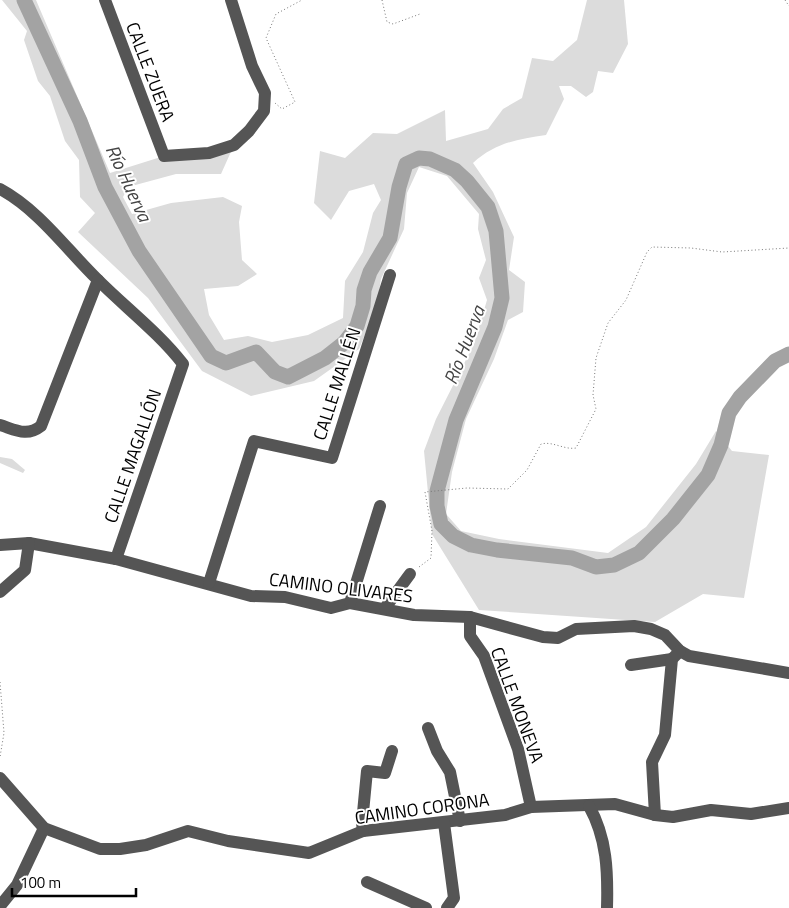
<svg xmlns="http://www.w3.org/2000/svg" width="789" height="908" viewBox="0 0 789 908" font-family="'Titillium Web',sans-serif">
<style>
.green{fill:#dcdcdc}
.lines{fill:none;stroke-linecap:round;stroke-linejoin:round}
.river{stroke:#a3a3a3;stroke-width:15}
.path{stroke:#777;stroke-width:1;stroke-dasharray:1 2.5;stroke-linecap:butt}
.minor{stroke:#555;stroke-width:12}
.labels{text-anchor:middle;stroke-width:4;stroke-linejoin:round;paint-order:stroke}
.street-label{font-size:18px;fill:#000;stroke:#fff}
.water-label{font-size:19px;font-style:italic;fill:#444;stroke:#fff}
</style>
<rect width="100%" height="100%" fill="#fff"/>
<!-- green -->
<g class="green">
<path d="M2,0H36L110,173L164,156L234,145L221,174H176L128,187L123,197L132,214L171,203L223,197L242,206L239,222L242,260L257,274L238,286L204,289L209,315L224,340L248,336L272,342L308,335L343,318L345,281L363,252L373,213L381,200L374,184L349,191L331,220L314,203L320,151L345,158L373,133L397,134L445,110L446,141L488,129L503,109L522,98L532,58L553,61L577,40L587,0H624L628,44L613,73L598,71L593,92L586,97L571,86H559L564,99L546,135C518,139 495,143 473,163L493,192L514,237L509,270L525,282L523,312L508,320L494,359L466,419L452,472L446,514L461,531L499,539L608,553L646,527L696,464L716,431L732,451L769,455L744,598L703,594L655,622L479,610L432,534L424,451L436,419L474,344L487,300L479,278L486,260L478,229L479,214L447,176L419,167L407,193L404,229L381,279L377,305L359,349L314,381L251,396L202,371L148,298L78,232L95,213L80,197L79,160L65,141L50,96L38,81L24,40L27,31Z"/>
<path d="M0,457L12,459L25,470L23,473L0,463Z"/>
</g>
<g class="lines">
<!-- river -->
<path class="river" d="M24,0L80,121L105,187L139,251L211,356L226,363L256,352L275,372L288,377L325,358L344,343L357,326L363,306L364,290L370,272L390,238L399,187L406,164L419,158L430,159L455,170L467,181L488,207L496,231L502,298L495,327L456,420L437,491V506L441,524L453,536L471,545L497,550L572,558L596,567L614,565L639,553L673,519L708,475L721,445L729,413L740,397L775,361L789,354"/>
<!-- path -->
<g class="path">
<path d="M382,0L387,22L393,24L420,14"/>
<path d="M785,0L789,6"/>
<path d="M275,103L282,109L295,102L266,38L276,14L302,0"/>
<path d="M419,567L431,558L432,531L425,492L467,488L508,489L527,470L541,444C553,441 564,450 576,448L596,409L593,395L596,358L608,323L626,300L647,252L652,247L691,248L722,252L789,248"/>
<path d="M0,682L4,733L0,757"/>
</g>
<!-- minor -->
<g class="minor">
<path d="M105,0L164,156L209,153L234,145L249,131L264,111L265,93L252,66L231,0"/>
<path d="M0,189C39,210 67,250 98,280C126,308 159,333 183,364L116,559"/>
<path d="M0,425C16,430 27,437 41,426L98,280"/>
<path d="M0,545L29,543L116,559L251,596L285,597L331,608L350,603L414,615L470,617L543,637L558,638L576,629L634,626L651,629L665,635L680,651L689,656L789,673"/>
<path d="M209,583L254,441L332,458L390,275"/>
<path d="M0,592L25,570L29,543"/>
<path d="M350,603L380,506"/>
<path d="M385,608L410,574"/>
<path d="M470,617V636L484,656L518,749L531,807"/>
<path d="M631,665L672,659"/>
<path d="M428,728L437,751L450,772L460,821"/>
<path d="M0,778L44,828L100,849H120L146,845L188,831L228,841L309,853L363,831L505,815L531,807L615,804L655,815L673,817L711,810L751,814L789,808"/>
<path d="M589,806C607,838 608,872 607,908"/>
<path d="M655,815L652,762L665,735L672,659L680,651"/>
<path d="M444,823L454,898L447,908"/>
<path d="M363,831L362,823L367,771L385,773L392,751"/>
<path d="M367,882L426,908"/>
<path d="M0,906L17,885L44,828"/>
</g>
</g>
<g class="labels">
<!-- street labels -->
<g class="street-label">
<text transform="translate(150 72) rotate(69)" y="6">CALLE ZUERA</text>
<text transform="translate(337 384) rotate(-72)" y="6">CALLE MALLÉN</text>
<text transform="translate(133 456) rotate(-71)" y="6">CALLE MAGALLÓN</text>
<text transform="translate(341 588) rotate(7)" y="6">CAMINO OLIVARES</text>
<text transform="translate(517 705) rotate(70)" y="6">CALLE MONEVA</text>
<text transform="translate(422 809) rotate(-8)" y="6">CAMINO CORONA</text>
</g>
<!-- water labels -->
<g class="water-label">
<text transform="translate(129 183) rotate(65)" y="7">Río Huerva</text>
<text transform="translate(464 345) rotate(-69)" y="7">Río Huerva</text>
</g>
</g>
<!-- scale -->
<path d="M12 888v8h124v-8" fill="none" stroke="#000000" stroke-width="2.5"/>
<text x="20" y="888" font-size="15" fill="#000000" stroke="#ffffff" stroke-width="4" paint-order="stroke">100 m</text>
</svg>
